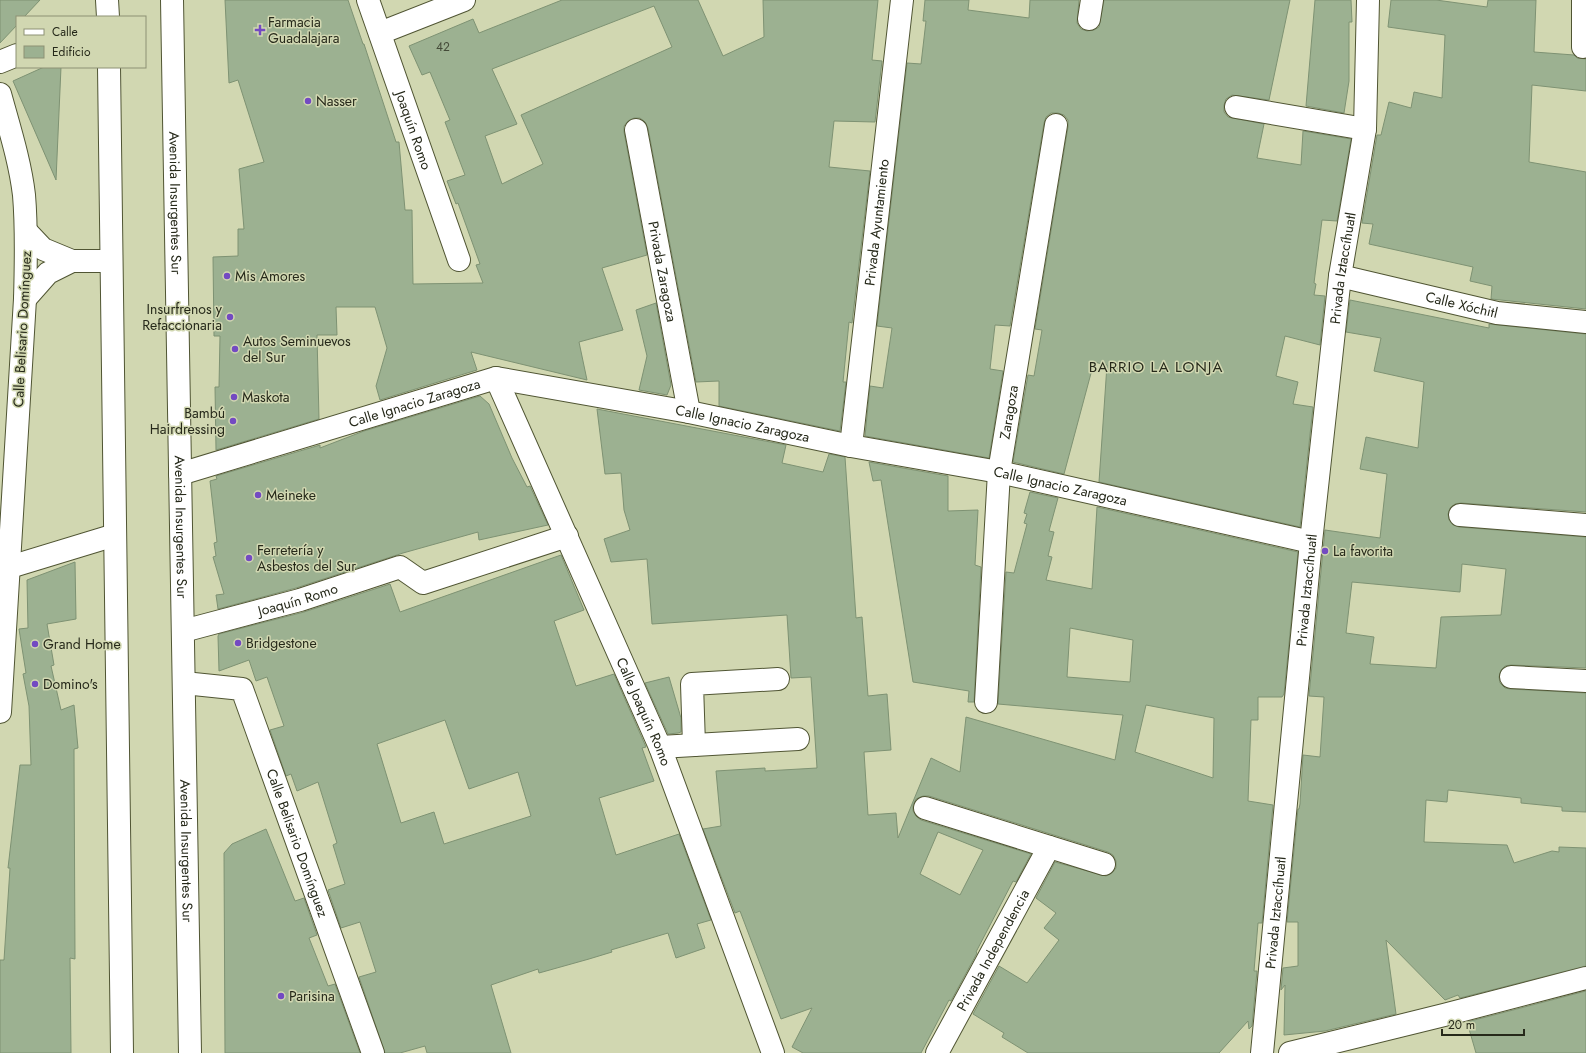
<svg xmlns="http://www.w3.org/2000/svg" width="1586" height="1053" viewBox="0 0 1586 1053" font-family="Jost,sans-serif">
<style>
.building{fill:#9cb191;stroke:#7e9273;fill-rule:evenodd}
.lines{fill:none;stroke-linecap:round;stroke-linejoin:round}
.minor-casing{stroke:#505533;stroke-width:24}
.major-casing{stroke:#505533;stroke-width:24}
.minor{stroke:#fff;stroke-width:22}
.major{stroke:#fff;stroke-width:22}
.poi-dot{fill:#734ac2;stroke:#d1d7b1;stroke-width:1.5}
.labels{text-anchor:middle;stroke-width:3;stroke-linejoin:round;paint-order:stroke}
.number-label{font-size:12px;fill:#444b38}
.poi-label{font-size:14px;fill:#26291a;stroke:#d1d7b1;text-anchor:start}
.street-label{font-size:14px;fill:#26291a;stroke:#d1d7b1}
.neighbourhood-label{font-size:15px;letter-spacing:1px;fill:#26291a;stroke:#d1d7b1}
</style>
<rect width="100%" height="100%" fill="#d1d7b1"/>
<!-- building -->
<g class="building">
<path d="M0,0H40L24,17H17V25L0,43Z"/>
<path d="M225,0H348L363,44H364L396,142H399L405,210H412L413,284L483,283L476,265L480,264L458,203L456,204L447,181L465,175L445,122L450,120L430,72L422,75L409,46L473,19L479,33L562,0H698L723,56L764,37L763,0H878L872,60L882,61L875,122L834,121L829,167L870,171L852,323L849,322L843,382H846L840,431L719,406V381L696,382L648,128L645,122L640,118H634L628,121L624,126V132L647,255L602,268L623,330L579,342L587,380L471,352L477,370L380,400L376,386L387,348L375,307H336L337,335H317L319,419L216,450L215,387H219L220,336H214L213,257L238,256V229H244L239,169L264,162L238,80L229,83ZM654,6L672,47L521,115L543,164L502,184L485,136L517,124L492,69Z"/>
<path d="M925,0H969L968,10L1029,18L1030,0H1079L1077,23L1081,29L1087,31L1094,30L1099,27L1104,0H1290L1269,100L1232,95L1226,99L1224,105V112L1228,117L1264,124L1257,158L1301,165L1303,131L1351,139L1337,221L1322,220L1314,283L1316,284L1314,295L1325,296L1320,345L1285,336L1276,376L1298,382L1293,404L1313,407L1300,527L1099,482L1107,365L1094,362L1064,474L1013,462L1028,375L1034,376L1042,330L1035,329L1068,127V120L1064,115L1058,113H1051L1046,117L1044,123L1010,326L995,325L990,369L1003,371L989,458L865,436L870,386L883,388L892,328L877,326L907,63L921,64L926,21H923Z"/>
<path d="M1315,0H1351L1352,22H1349V81L1344,113L1306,106Z"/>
<path d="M1391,0H1436L1487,7L1488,0H1536L1534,52L1574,55L1577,58L1586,59V91L1532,85L1529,162L1586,172V309L1491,299L1492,286L1470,281L1473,267L1369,244L1373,224L1362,223L1377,135H1381L1389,102L1411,108L1414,92L1442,98L1445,35L1388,27Z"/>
<path d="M44,67H61L56,180L13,81Z"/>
<path d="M1350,300L1489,328V324L1586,334V512L1461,503L1455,504L1450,508L1448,514L1449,520L1453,525L1459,527L1586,537V668L1511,665L1505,666L1501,670L1499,677L1500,683L1505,688L1510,689L1586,693V812L1562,811V807L1521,803V798L1448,790L1447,802L1426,800L1424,842L1507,845L1514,863L1552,851L1559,852V847L1586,848V966L1460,998L1458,995L1445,1000L1386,940L1396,1014L1325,1031L1284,1035L1285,985L1281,990L1283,968L1298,966V922H1287L1298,809H1299L1300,804L1303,755L1320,757L1324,697L1309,696L1325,530L1380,538L1387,474L1360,469L1366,437L1418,448L1424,382L1374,371L1381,338L1346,332ZM1462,564L1506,569L1501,615L1441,617L1436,668L1370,664L1374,637L1346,633L1352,582L1460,592Z"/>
<path d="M656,303L671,385L667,395L639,390L647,356L636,310Z"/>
<path d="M480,396L489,404L512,458L527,487L530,486L548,525L479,540L478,532L403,553L296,588L218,609L216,595L224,594L213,557L216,556L214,543L217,542L210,481L217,479L216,476L320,445V448L364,431Z"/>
<path d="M597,409L786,445L782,463L823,472L829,454L845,457L856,618L862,617L868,696L887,694L891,750L864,752L868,815L896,813L898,838L931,758L960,772L966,717L1115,760L1123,715L998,704L1006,572L1014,573L1027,524L1024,523L1027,514L1024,513L1030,492L1058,498L1049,531L1054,532L1048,556L1052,557L1046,580L1092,589L1097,507L1298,552L1284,694L1282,697H1258V720H1251L1248,801L1273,805L1262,923H1258L1254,971H1257L1252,1026L1249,1029L1248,1021L1219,1053H1028L1002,1037L1004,1033L973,1014L999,966L1027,983L1059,940L1044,928L1056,913L1036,898L1055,862L1106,876L1112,873L1116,868V861L1113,855L1108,852L929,796H923L916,799L913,805V811L916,816L921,820L1031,854L1016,882L1013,881L976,952L977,953L951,1001L949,1000L921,1053H803L792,1047L812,1008L781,1019L740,911L735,913L703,829L721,826L716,771L765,768V771L817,768L811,677L791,678L787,615L652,624L647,559L611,562L604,539L630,530L624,510L621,473L605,474ZM1070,628L1133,640L1130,682L1067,677ZM1146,705L1214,718L1213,778L1135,752ZM938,832L983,850L960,895L920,874Z"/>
<path d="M869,462L948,476V511L978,510L975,565L981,567L974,702H968L969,691L913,682L881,480L873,481Z"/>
<path d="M561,555L584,610L554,621L576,686L614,674L646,747L642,748L654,781L599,798L616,855L679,834L711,920L697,924L705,948L676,958L668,933L611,950L612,952L589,959L539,973L538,969L491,985L511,1053H427L425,1046L400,1053H385L359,977L376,972L360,922L341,928L328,890L345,884L333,845L337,843L318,782L297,791L291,774L286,776L270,730L284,726L267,677L256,681L249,660L219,671L218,636L219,634L304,612L390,584L400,612ZM445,720L469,789L518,772L531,816L444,844L434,812L401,823L377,744Z"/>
<path d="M75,562L76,619L47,624L54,665L51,666L61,710L74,705L78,748L74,749L75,959L70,958L71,1053H0V960H4L10,868H8L20,765H31L29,706L23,674L26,673L19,629L28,628L27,580Z"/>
<path d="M669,677L681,718V732L678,733L668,734L645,683Z"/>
<path d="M266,829L295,901L304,898L317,935L309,938L328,986L335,984L360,1053H225L224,853L232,844Z"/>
<path d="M1586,991V1053H1476L1467,1022Z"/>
</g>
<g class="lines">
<!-- minor casing -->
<g class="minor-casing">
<g id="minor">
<path id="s1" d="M368,0L459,260"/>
<path d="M1089,19L1092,0"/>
<path d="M380,33L464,0"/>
<path d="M1583,47V0"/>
<path d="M0,62L17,55"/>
<path d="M0,94C9,127 20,161 24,195C27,230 26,265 25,299L0,712"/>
<path d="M1236,107L1365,129"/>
<path id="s2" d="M636,130L689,412"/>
<path d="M26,231L43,249L72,261H111"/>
<path id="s3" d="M1340,276L1497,313L1586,322"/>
<path d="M25,299L48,273L72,261"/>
<path id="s4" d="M496,378L660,747L773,1053"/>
<path id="s5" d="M851,446L902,0"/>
<path id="s6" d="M180,474L496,378L689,412L851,446L999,472L1311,542"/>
<path d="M1460,515L1586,525"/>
<path d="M0,570L115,535"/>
<path id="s7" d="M183,631L300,600L400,567L423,583L567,536"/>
<path d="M1511,677L1586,681"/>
<path id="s8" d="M184,683L242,689L373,1053"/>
<path id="s9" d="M986,702L999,472L1056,125"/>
<path d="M694,745L692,684L778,679"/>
<path d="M660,747L798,739"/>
<path d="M925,808L1104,864"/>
<path id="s10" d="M937,1053L1049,847"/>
<path id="s11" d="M1262,1053L1311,542L1340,276L1365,129L1368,0"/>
<path d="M1290,1053L1444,1015L1586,978"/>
</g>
</g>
<!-- major casing -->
<g class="major-casing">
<g id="major">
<path d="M107,0L108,17"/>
<path id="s12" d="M172,0L190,1053"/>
<path d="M109,67L122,1053"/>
</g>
</g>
<!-- minor -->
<use href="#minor" class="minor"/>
<!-- major -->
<use href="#major" class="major"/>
</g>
<!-- markers -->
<g class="poi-dot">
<path d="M258 24h4v4h4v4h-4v4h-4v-4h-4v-4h4z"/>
<circle cx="308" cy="101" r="4"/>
<circle cx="227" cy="276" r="4"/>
<circle cx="230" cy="317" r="4"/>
<circle cx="235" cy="349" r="4"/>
<circle cx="234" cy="397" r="4"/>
<circle cx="233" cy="421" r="4"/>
<circle cx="258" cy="495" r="4"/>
<circle cx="1325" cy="551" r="4"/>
<circle cx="249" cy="558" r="4"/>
<circle cx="238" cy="643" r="4"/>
<circle cx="35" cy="644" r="4"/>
<circle cx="35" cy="684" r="4"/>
<circle cx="281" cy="996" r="4"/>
</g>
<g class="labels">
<!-- number labels -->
<g class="number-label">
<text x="443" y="51">42</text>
</g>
<!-- poi labels -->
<g class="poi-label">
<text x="268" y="27">Farmacia<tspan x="268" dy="16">Guadalajara</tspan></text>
<text x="316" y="106">Nasser</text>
<text x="235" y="281">Mis Amores</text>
<text x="222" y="314" text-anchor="end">Insurfrenos y<tspan x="222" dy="16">Refaccionaria</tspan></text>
<text x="243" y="346">Autos Seminuevos<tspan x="243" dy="16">del Sur</tspan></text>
<text x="242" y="402">Maskota</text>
<text x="225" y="418" text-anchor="end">Bambú<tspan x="225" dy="16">Hairdressing</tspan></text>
<text x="266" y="500">Meineke</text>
<text x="257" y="555">Ferretería y<tspan x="257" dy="16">Asbestos del Sur</tspan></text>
<text x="1333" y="556">La favorita</text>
<text x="246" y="648">Bridgestone</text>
<text x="43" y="649">Grand Home</text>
<text x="43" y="689">Domino's</text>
<text x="289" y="1001">Parisina</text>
</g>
<!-- street labels -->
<g class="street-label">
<text dy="5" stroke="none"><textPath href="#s1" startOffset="138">Joaquín Romo</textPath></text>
<text dy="5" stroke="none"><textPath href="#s12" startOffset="203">Avenida Insurgentes Sur</textPath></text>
<text dy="5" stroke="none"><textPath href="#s5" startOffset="225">Privada Ayuntamiento</textPath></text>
<text dy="5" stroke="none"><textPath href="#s11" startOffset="789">Privada Iztaccíhuatl</textPath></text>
<text dy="5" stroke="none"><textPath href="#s2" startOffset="144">Privada Zaragoza</textPath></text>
<text dy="5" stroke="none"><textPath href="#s3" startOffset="125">Calle Xóchitl</textPath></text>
<text transform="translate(22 329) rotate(-87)" y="5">Calle Belisario Domínguez</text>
<text dy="5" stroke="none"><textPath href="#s6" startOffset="245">Calle Ignacio Zaragoza</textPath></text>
<text dy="5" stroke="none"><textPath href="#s9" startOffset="291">Zaragoza</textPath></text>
<text dy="5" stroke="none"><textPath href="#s6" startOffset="581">Calle Ignacio Zaragoza</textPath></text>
<text dy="5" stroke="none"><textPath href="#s6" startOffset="905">Calle Ignacio Zaragoza</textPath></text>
<text dy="5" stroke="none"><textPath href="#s12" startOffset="527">Avenida Insurgentes Sur</textPath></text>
<text dy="5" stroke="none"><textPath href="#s11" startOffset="465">Privada Iztaccíhuatl</textPath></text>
<text dy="5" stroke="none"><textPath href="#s7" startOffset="119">Joaquín Romo</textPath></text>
<text dy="5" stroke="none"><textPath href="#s4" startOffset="365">Calle Joaquín Romo</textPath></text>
<text dy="5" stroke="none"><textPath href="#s8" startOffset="222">Calle Belisario Domínguez</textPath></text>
<text dy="5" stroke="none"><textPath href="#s12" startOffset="851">Avenida Insurgentes Sur</textPath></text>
<text dy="5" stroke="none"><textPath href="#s11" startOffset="141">Privada Iztaccíhuatl</textPath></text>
<text dy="5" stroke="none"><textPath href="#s10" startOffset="117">Privada Independencia</textPath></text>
</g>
<!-- neighbourhood labels -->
<g class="neighbourhood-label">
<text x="1156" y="372">BARRIO LA LONJA</text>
</g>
</g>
<!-- legend -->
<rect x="16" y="16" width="130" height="52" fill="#d1d7b1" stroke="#8d9175"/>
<rect x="24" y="29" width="20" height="6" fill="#ffffff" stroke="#8d9175"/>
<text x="52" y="36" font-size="12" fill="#26291a">Calle</text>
<rect x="24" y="46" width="20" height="12" fill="#9cb191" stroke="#8d9175"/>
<text x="52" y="56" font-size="12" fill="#26291a">Edificio</text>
<!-- scale -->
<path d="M1442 1029v6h82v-6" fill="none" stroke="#26291a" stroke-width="2"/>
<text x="1448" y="1029" font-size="12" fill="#26291a" stroke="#d1d7b1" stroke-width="3" paint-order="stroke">20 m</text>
</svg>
